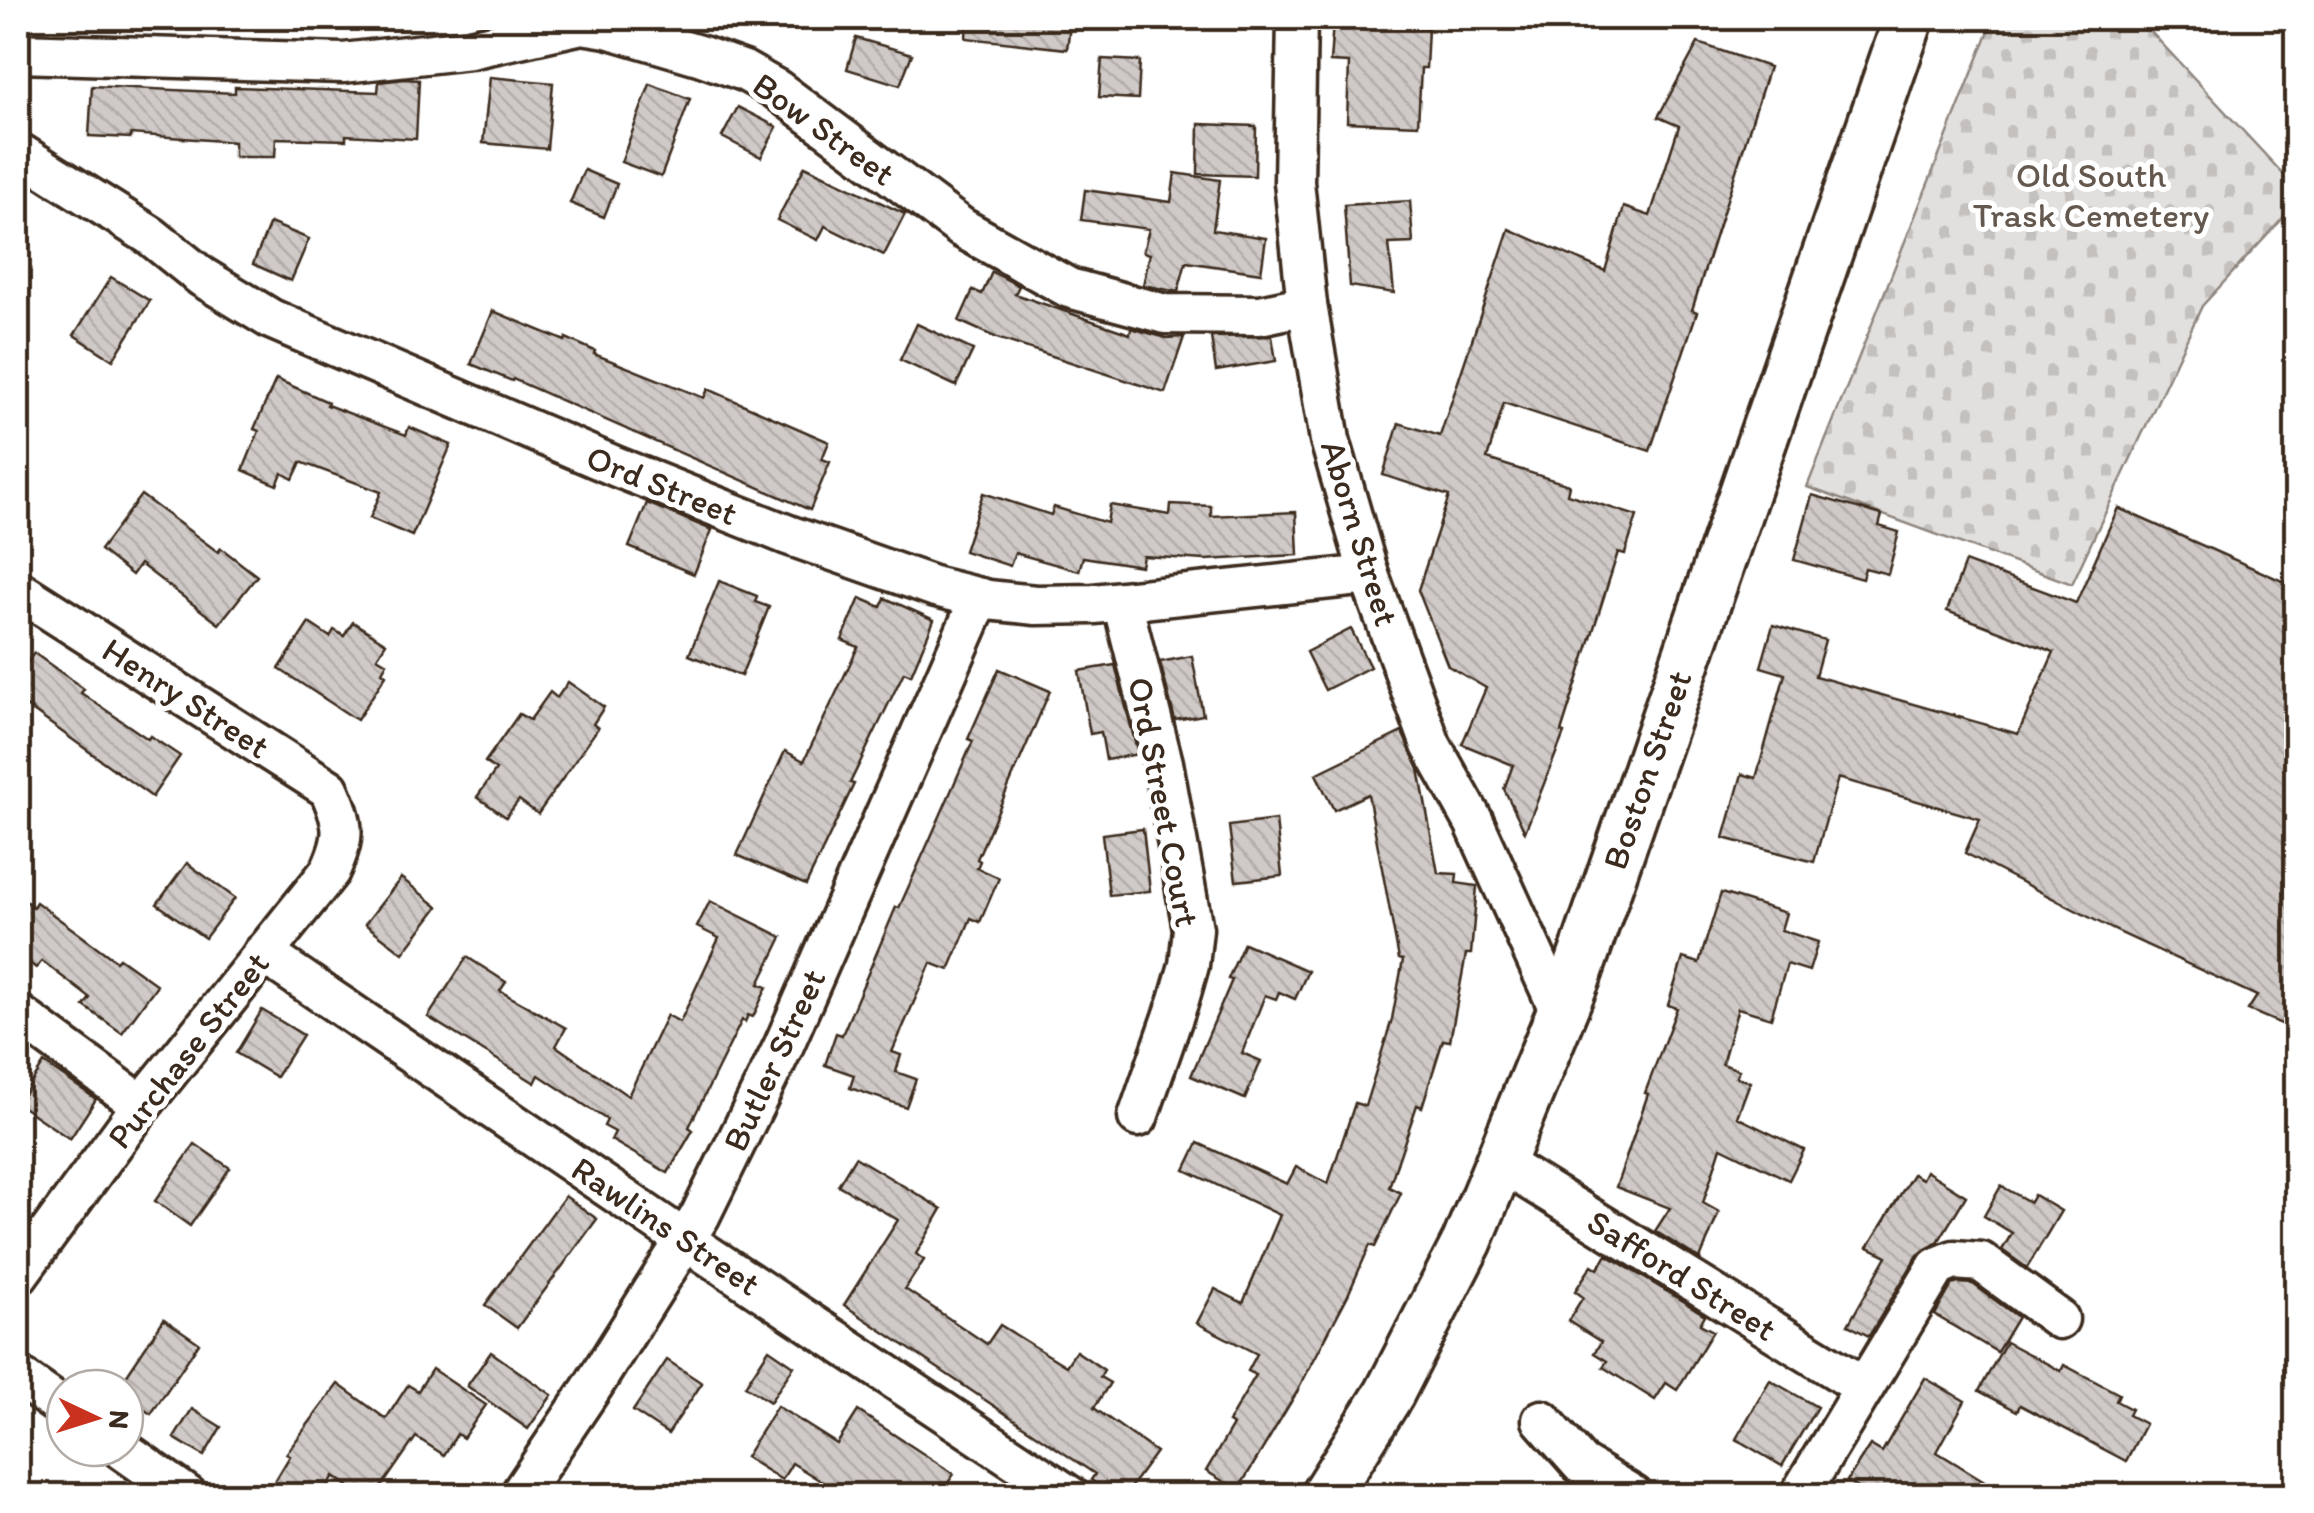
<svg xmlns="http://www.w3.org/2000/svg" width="2314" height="1513" viewBox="0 0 2314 1513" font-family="Itim,sans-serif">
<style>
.cemetery{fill:url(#cemetery-stones);stroke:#8e857e;stroke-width:2.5}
.building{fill:url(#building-back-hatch);stroke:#3b2a1e;stroke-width:2.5}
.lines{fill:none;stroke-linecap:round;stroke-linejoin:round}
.minor-casing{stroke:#3b2a1e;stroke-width:45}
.major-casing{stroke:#3b2a1e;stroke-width:55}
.minor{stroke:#fff;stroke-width:38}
.major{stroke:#fff;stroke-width:48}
.labels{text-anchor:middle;stroke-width:10;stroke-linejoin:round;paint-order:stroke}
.street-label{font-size:35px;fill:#3b2a1e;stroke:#fff}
.park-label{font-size:35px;fill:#65584e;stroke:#fff}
</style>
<defs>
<pattern id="cemetery-stones" width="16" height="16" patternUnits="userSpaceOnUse" patternTransform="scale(2.5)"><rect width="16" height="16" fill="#e2e0de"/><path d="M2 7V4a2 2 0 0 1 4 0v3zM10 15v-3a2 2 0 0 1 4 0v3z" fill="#c3c0be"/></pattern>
<pattern id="building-back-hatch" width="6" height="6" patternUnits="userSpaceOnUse" patternTransform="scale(2.5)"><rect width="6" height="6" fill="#cfcac7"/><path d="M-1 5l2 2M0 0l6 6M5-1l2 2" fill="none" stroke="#b3aeaa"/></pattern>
</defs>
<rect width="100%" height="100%" fill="#fff"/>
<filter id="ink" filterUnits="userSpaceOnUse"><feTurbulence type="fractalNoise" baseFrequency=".01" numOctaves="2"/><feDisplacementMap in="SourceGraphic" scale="20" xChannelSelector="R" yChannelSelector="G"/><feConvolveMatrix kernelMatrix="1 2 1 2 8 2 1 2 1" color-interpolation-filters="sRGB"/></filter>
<g filter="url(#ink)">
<!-- cemetery -->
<path class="cemetery" d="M1994,18H2138L2296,188V204L2202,306L2072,584L1807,487Z"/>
<!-- building -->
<g class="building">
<path d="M967,18H1071L1067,49L966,38Z"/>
<path d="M1333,23L1428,28L1426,68H1421L1418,125L1347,122L1349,63L1330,62Z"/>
<path d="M856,38L912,54L900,85L847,69Z"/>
<path d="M1698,43L1769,67L1692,310L1697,312L1650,451L1504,403L1487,459L1569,485L1567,494L1637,516L1625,554L1618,552L1561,732L1564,733L1525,832L1504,789L1513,765L1462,744L1486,688L1448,666L1418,590L1449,496L1383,475L1399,423L1440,436L1509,229L1605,271L1624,207L1650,216L1679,126L1658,117Z"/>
<path d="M1102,59L1140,61L1138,99L1099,97Z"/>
<path d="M490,77L553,83L547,149L483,143Z"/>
<path d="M405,79L419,80L416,139L346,135V140L276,138L275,157H234V142L131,134V138L89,136L92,86L235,93V87L378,92L379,82Z"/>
<path d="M650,84L690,99L661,177L621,162Z"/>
<path d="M738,107L777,127L761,157L722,137Z"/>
<path d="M1199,124L1256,126L1255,176L1198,174Z"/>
<path d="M805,166L905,214L884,255L825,226L818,240L777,220Z"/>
<path d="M584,170L617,184L604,217L570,203Z"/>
<path d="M1175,173L1220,180L1213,230L1266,238L1261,273L1186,262L1178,292L1143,285L1150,254L1143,252L1149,229L1081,220L1085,190L1171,202Z"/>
<path d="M1410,201L1413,243L1389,244L1394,293L1350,286L1344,205Z"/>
<path d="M270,223L309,239L291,281L253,264Z"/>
<path d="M992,272L1019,286L1015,294L1130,334L1131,328L1166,338L1184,337L1165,393L997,338L959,321L973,290L982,294Z"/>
<path d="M111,277L150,301L113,360L74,335Z"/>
<path d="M493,311L565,341L566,338L595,351L594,354L704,398L708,389L829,442L822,459L830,462L810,510L513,379L512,381L471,364Z"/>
<path d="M917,324L973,350L956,386L900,360Z"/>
<path d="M1272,336L1276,361L1216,371L1211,337Z"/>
<path d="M276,379L328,402L327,405L406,435L409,427L451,445L412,536L370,518L381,492L301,462L293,479L282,473L277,485L243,470L259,431L254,429Z"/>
<path d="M983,493L1051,515L1054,507L1107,523L1110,505L1170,515L1171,504L1211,506V516L1296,512L1298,555L1205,560L1143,556L1141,566L1083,557L1079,571L1015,553L1010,566L964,551Z"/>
<path d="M141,495L218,552L221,548L257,576L219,624L140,564L132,575L100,550Z"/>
<path d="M1812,495L1882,515L1879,526L1899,532L1888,574L1865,568L1862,579L1794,560Z"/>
<path d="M647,503L712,530L694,574L629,547Z"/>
<path d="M2118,508L2296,587V1030L2248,1010L2257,996L2114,930L1965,853L1980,819L1838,778L1814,862L1724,838L1742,774L1756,778L1785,674L1761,667L1773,625L1825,640L1815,676L2018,734L2054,652L1947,611L1965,562L2076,603Z"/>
<path d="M719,581L757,596L755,602L769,607L741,676L689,655Z"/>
<path d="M860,598L881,607L885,598L934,620L911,675L904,672L850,783L854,784L806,885L737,855L785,751L804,761L858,647L842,640Z"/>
<path d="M353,622L386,643L377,657L387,663L382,672L386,675L357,720L279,669L309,623L330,637L334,630L344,636Z"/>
<path d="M1351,629L1370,667L1325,690L1306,652Z"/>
<path d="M34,653L84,689L81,693L148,739L150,736L180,756L152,797L18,700V675Z"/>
<path d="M1192,656L1203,715L1175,720L1160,662Z"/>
<path d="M1115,665L1138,754L1106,760L1101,732L1090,734L1079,671Z"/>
<path d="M999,669L1050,691L977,859L980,861L977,868L999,878L980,922L971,918L949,970L931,963L892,1052L901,1055L896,1072L916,1079L906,1107L850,1088L854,1075L825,1065L836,1033L842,1035L896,907L899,908L930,839L973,741L968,739Z"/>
<path d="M568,682L604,707L593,724L598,728L538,814L519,800L506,817L477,797L496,770L485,762L519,714L530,720L550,692L557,698Z"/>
<path d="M1402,732L1419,769L1438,873L1457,874L1456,883L1477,886L1471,954H1466L1450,1041L1443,1040L1422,1107L1417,1105L1389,1187L1401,1193L1375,1247L1370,1245L1348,1295L1297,1392L1238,1490L1206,1471L1233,1425L1228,1422L1256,1375L1248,1371L1257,1354L1197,1323L1215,1289L1243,1303L1280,1215L1185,1170L1198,1143L1287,1184L1296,1167L1328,1184L1355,1103L1365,1106L1392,1019L1403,960L1399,959L1368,794L1334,810L1316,774Z"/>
<path d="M1276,820L1282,876L1236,881L1229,826Z"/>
<path d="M1143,829L1150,891L1109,895L1102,834Z"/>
<path d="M187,863L235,898L205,938L157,904Z"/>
<path d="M401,878L438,907L403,953L365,924Z"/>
<path d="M1721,893L1786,913L1781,930L1818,942L1809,971L1787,964L1771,1018L1738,1008L1722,1064L1739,1070L1736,1077L1750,1082L1737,1117L1804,1150L1789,1180L1721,1147L1703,1203L1719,1212L1700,1259L1655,1231L1670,1208L1616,1187L1648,1094L1645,1093L1677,1008L1668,1005L1683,958L1699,963Z"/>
<path d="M18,895L33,907L36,902L116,961L119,958L157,985L122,1033L84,1006L90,998L42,961L36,968L18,954Z"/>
<path d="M710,901L782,937L759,984L767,987L753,1017L748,1015L745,1022L742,1020L689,1127L693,1130L668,1173L611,1140L615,1132L604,1126L607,1120L539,1075L535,1083L428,1017L467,957L506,982L500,991L566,1028L556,1046L628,1096L667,1015L680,1022L719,938L697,927Z"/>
<path d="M1244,943L1308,971L1295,999L1279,992L1276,999L1265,995L1242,1053L1261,1061L1245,1099L1191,1076L1232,980L1228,979Z"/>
<path d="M262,1010L303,1035L276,1077L236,1053Z"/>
<path d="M44,1063L96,1099L70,1139L18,1104Z"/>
<path d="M195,1144L230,1168L190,1226L155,1201Z"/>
<path d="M855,1157L942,1209L916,1254L924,1260L905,1289L987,1344L1000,1325L1066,1366L1076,1351L1104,1370L1100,1377L1110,1383L1094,1408L1156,1452L1124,1496H1113L1091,1480L1095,1474L844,1305L898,1220L838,1185Z"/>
<path d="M1926,1171L1966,1196L1938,1242L1918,1255L1869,1336L1848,1325L1887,1256L1868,1247L1913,1174L1922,1179Z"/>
<path d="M2001,1186L2030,1202L2034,1195L2061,1211L2027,1268L2002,1250L2012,1233L1984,1216Z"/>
<path d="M565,1196L597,1219L517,1328L485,1305Z"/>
<path d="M1607,1255L1705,1315L1700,1324L1713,1331L1677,1390L1666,1383L1655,1400L1603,1367L1607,1361L1594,1353L1601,1342L1568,1321L1583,1297L1575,1291L1592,1265L1598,1269Z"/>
<path d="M1958,1283L1973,1284L2018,1317L1997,1352L1935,1315L1952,1285Z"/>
<path d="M164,1319L199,1343L151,1414L125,1397V1388H118Z"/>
<path d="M2006,1342L2061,1371L2064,1365L2119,1394L2116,1401L2131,1409L2128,1415L2145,1424L2126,1461L2020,1405L2017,1411L1979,1391Z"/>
<path d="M769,1349L794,1366L770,1402L745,1386Z"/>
<path d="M491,1352L552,1395L528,1429L467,1386Z"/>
<path d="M667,1360L702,1383L668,1434L633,1411Z"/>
<path d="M432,1369L486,1405L463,1438L457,1434L444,1455L416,1437L375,1496H362L334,1476L321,1496H266L290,1456L286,1454L338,1384L386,1419L408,1385L418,1391Z"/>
<path d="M1925,1378L1965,1401L1937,1452L2009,1496H1870L1847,1481L1870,1445L1882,1452Z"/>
<path d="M1770,1380L1817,1407L1782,1466L1736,1439Z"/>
<path d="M777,1406L837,1444L858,1411L954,1474L939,1496H845L792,1463L782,1480L745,1457Z"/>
<path d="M192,1409L221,1427L204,1456L174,1438Z"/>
</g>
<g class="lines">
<!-- minor casing -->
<g class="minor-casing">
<g id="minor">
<path d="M1297,18L1294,182L1307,305L1330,440L1369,575L1431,745L1474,822L1561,1014"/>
<path d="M18,53L343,63L470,49L582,24L607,28L702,56L744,71L776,89L962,228L1069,288L1165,314L1260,315L1307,305"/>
<path d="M18,152L151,236L202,277L271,319L617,467L788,535L936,587L988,600L1036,605L1094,604L1369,575"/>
<path d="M18,590L329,789C345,825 346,836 330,871L142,1105L18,1275"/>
<path d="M1122,602L1163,763L1193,929L1189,965L1179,1000L1138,1117"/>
<path d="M263,953L685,1240L1070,1496"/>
<path d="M18,1014L142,1105"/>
<path d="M1500,1162L1864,1387"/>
<path d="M18,1376L65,1409"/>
<path d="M1542,1420L1581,1464L1634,1496"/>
<path d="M120,1448L188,1496"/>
<path d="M519,1496L593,1386L700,1216L783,1047L980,598"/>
<path d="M1799,1496L1937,1267L1954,1260L1981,1262L2059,1319"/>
</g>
</g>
<!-- major casing -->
<g class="major-casing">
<path id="major" d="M1325,1496L1389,1394L1467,1242L1576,977L1909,18"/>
</g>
<!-- minor -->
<use href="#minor" class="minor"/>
<!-- major -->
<use href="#major" class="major"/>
</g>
</g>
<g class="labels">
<!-- street labels -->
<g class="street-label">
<text transform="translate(824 129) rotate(36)" y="12">Bow Street</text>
<text transform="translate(662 485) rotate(22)" y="12">Ord Street</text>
<text transform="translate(1360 533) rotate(73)" y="12">Aborn Street</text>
<text transform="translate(186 698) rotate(33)" y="12">Henry Street</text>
<text transform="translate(1647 770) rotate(-71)" y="12">Boston Street</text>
<text transform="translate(1164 802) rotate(79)" y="12">Ord Street Court</text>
<text transform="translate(188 1050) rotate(-52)" y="12">Purchase Street</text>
<text transform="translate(774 1060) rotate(-65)" y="12">Butler Street</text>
<text transform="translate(666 1226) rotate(34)" y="12">Rawlins Street</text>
<text transform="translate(1682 1275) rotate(32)" y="12">Safford Street</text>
</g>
<!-- park labels -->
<g class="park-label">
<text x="2091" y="187">Old South<tspan x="2091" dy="40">Trask Cemetery</tspan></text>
</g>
</g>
<!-- margin -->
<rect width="2314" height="1513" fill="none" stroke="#fff" stroke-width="60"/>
<rect x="30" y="30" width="2254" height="1453" fill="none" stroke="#3b2a1e" stroke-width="4" filter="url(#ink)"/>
<!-- north arrow -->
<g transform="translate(95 1418) rotate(94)"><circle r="48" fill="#ffffff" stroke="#b1aaa5" stroke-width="2.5"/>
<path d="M0-8L18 38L0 25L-18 38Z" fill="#c8321e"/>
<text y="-15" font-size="28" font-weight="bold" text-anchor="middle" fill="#3b2a1e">N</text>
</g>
</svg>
